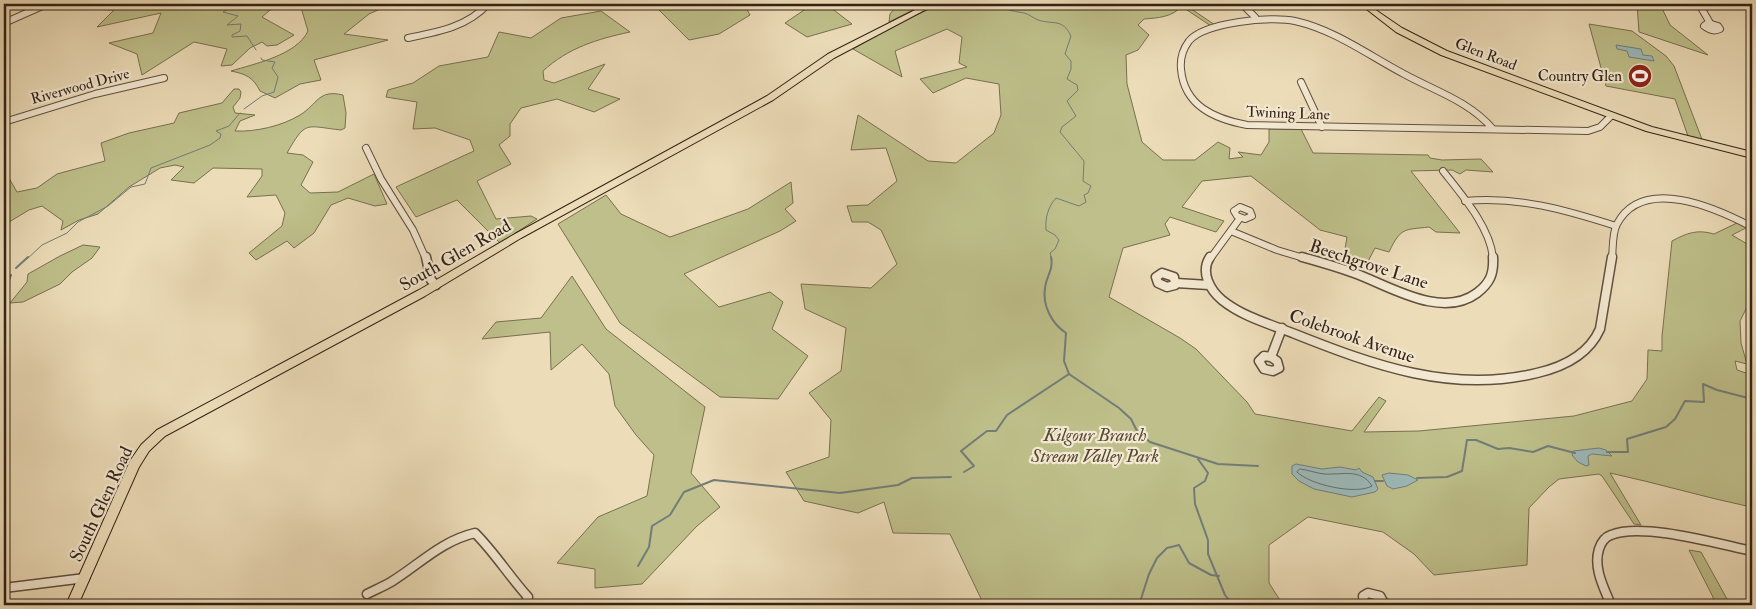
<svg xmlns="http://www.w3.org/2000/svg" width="1756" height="609" viewBox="0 0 1756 609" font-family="'IM FELL Double Pica',serif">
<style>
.green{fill:#bebf8a;stroke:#787050}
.water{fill:#9cb9b9;stroke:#727d78}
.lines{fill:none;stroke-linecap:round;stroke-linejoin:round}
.shore{stroke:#676e68;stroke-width:1}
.stream-far1{stroke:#727d78;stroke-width:1}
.stream{stroke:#727d78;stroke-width:2}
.minor-far1-casing{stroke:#60503e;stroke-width:8}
.minor-casing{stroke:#60503e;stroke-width:11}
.major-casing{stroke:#322216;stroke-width:2}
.minor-far1{stroke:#f3e8d1;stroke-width:6}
.minor{stroke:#f3e8d1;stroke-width:8}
.major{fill:#ecdcb8;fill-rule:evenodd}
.labels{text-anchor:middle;stroke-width:4.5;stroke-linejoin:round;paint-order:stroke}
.far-street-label{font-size:15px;fill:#322216;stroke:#f3e8d1}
.far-poi-label{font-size:15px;fill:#322216;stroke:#f3e8d1;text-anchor:end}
.street-label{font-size:18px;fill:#322216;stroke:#f3e8d1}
.park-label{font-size:18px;font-style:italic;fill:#554933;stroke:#f3e8d1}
</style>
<rect width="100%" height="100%" fill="#ecdcb8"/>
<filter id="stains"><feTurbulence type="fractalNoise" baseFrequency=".004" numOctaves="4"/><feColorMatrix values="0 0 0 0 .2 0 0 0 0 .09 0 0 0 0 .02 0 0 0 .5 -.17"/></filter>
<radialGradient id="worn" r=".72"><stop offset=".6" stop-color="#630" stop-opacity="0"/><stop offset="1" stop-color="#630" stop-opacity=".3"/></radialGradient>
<!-- green -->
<g class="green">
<path d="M109,4H294L270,10L262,17L294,35L277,45L267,46L262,42L250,48L232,65L221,66L227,49L194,42L142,75L137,54L109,43L153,33L161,13L97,27L114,10L93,9Z"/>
<path d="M300,4H381L387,6L369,14L344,34L388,40L314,60L321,80L300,84L275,98L260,91C253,77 246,74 231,71C254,64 297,55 308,31Z"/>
<path d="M653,4H744L750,15L719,34L689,40Z"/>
<path d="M813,4H826L852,24L807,37L785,23Z"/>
<path d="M898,4H925L889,22L890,14Z"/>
<path d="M940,4H1184L1215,25L1211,26L1181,6C1174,17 1157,18 1144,19L1138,25L1149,35L1138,50L1126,55L1127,84L1142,142L1163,160H1195L1218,142L1230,148L1229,159L1243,157L1238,152L1261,155L1269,142V129H1301L1313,153L1428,155L1430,158L1442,160L1481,159L1493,172L1466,170L1460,174L1452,170L1411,171L1460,233L1436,232L1429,227C1404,230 1401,227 1389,252L1375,248L1364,269L1343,261L1347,237L1320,230L1251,176L1202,181L1182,207L1224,221L1216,232L1170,217L1165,224L1170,235L1123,248L1109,297L1180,338L1196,349L1247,402L1255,414L1352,431L1379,397L1386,401L1364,432L1419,431L1574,416L1632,401L1647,379L1648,350L1662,351V336L1672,241C1687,233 1697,229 1714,234L1739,222L1748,227L1732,235L1752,247V297L1740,321L1741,343L1747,364L1735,361L1737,370L1752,375V506L1751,507C1703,497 1657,483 1610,473L1641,525L1634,524L1602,476L1599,474L1559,479L1549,487L1529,508L1527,565L1434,575L1414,554L1383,532L1308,517L1269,545V583L1283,605H984L950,534L893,533L884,502L858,513L804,501L786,472L829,457L831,420L809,393L841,371L846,328L805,309L801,284L871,288L897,264L881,230L868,222H852L847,206L868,205L897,181L886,148L851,150L858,115L928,161L956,163L994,133L1001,115L999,84L966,78L933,93L920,79L967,67L959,63L962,37L947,29L895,51L902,77L853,49L897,24Z"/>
<path d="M1637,4H1660L1670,25L1708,55L1639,32Z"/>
<path d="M601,11L630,32C597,39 568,48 543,71L544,80L554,83L605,64L588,89L620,99L594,112L557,99L521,108L510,124V136L499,145L511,164L477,181L496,219L531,216L537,219L500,243L457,200L416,217L396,187L474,151L470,140L435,128L413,129L417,102L386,97L388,90L413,83L439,66L488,57L499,32L531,38L561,18Z"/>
<path d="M1589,24L1632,31L1666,56L1674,66L1703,142L1689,139L1675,99L1606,86Z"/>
<path d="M234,89H239L241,92L240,98L233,107L235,113L255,115L240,121L235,131C256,132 282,126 300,115C318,104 318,89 343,95L346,113L345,128L341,130C305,126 306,120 287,153L303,155L313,162L301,185L310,193L338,192L374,174L387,204L375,206L348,198L331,205L314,233L294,248L287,241L256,260L249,253L282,226L285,213L276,195L247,197L262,176V169L213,168L194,183L171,180L184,167L175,165L160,168L129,187L98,214L79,220L61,230L63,221L42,206L29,210L4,225V173H6L17,192L37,188L57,174L105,161L101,143L129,133L174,123L179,113L222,103Z"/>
<path d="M791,182L793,203L785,209L796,221L780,231L684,274L719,307L770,292L783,302L772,329L808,356L778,399L720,397L620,323L558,224L606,195L621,214L670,237L748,209Z"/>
<path d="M83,245L100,247L92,258L72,272L60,284L23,302L10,303L27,282L28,274L60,256Z"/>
<path d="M572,276L606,329L705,407L691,473L720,507L697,526L642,584L595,588V569L557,563L598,517L647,496L654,455L636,435L615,406L609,374L582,344L551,370L550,332L482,339L496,322L541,318Z"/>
<path d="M1689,550L1701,552L1727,599L1728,605H1714L1713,597Z"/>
</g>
<!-- water -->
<g class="water">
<path d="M1616,45L1641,49L1643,55L1652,56L1654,61L1629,57L1627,51L1617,49Z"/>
<path d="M1599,448L1606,450L1612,456L1592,454L1588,456L1589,465L1586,466L1578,462L1572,455L1573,451Z"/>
<path d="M1296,464L1322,469L1340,467L1356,470L1359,468L1362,472L1373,477L1378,489L1375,492L1352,497L1314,489L1299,481L1292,474V466Z"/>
<path d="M1389,473L1408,475L1418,480L1407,486L1393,489L1387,486L1382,475Z"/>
</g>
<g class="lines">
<!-- shore -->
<path class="shore" d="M1300,469C1308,470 1316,473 1324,474C1342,475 1361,468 1372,486C1356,495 1310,485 1297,472Z"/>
<!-- stream-far1 -->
<g class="stream-far1">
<path d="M238,4L223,12L238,16L227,25L241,24L240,31L232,35V37L247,36L256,50"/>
<path d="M1004,4L1002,6C1009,12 1016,11 1024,13C1029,14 1033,18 1038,20C1054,25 1062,18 1071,36L1065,54L1071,61V69L1067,79L1077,85L1078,90L1067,101L1076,116L1062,127L1060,132L1084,161L1083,181L1091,186L1088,193L1084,195L1086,202L1079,206L1056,198C1048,207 1045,218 1046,230L1055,235L1059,240L1055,249L1050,253L1052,259"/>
<path d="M244,109L262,96L274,92L278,77L272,68L275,62L262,60L261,58"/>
<path d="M27,259L42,245L67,233L78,222L108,206L131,187L145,184L151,168L210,145L220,138L221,134L216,131L229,126L240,113"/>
</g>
<!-- stream -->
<g class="stream">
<path d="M1051,257C1054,270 1046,276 1045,288C1042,305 1052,324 1066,333L1064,361L1069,374L1119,408L1131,419L1137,431L1150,442L1218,464L1258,466"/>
<path d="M16,268L28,257"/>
<path d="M4,291L11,275"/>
<path d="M1607,452H1628L1627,439L1666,427L1675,419L1685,401L1704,402L1703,384L1717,390L1752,399"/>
<path d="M1198,459L1208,473L1205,481L1194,488L1195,504L1208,540V554L1225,595L1233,605"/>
<path d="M964,472L974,466L961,451L987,431H996L1007,415L1069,374"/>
<path d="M1417,478L1447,477L1462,471L1467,440H1476L1498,449L1509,448L1533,452L1548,446L1575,453"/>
<path d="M1375,481H1383"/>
<path d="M638,566L649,547L652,526L670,515L684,492L714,480L840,493L898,485L912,478L951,477"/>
<path d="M1139,605L1149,574L1157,558L1167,548L1179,545L1189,563L1211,575L1219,576"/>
</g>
<!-- minor-far1 casing -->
<g class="minor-far1-casing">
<g id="minor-far1">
<path d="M1242,4L1255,17"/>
<path d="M1699,4L1710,23"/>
<path d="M4,23L47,4"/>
<path d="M1708,23L1718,26L1720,29C1714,32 1709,30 1704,26Z"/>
<path d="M408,38C438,32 467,27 488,4"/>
<path d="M1301,82L1322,127"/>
<path d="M4,122L95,94L164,78"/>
<path d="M1493,129C1469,101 1435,91 1404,74C1368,55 1335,30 1295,21C1271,16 1205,22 1189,41C1183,49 1180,59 1181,69C1184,106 1215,119 1247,125L1588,131L1600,127L1611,116"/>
<path d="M366,148L381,179L413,230L426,259"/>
<path d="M1443,171C1461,194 1491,228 1493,259"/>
<path d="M1465,201C1518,196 1566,210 1616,226"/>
<path d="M1240,207L1250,211L1252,216L1245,219L1237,216L1234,211Z"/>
<path d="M1231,231L1277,250L1307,259"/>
<path d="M1210,259L1240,218"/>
<path d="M1612,259C1613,249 1612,233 1617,224C1643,175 1716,208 1752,227"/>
</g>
</g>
<!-- minor casing -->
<g class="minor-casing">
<g id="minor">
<path d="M426,257L431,280L436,285"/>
<path d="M1210,257C1200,272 1210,290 1222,300C1243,317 1270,324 1295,334C1373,365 1452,394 1537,373C1563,367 1589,354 1600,329L1612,257"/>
<path d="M1302,257C1320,262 1337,267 1354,273C1388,285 1441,320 1477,293C1490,283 1494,274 1493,257"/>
<path d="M1162,273L1174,277L1175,285L1167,287L1158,283L1156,277Z"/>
<path d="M1176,283L1209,285"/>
<path d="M1264,356L1271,357L1277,361L1279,368L1273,371L1264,369L1259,361Z"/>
<path d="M1271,357L1282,328"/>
<path d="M4,588L85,578"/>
<path d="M367,594C375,590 384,586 391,582C420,564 441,541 475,533C495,553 509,576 528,597L525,605"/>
<path d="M1364,605L1363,596L1368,593L1380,596L1385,605"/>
<path d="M1611,605C1604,588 1593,568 1599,549C1601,543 1605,537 1611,535C1642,522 1718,544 1752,551"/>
</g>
</g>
<!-- major casing -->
<g class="major-casing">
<g id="major">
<path d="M927,4H936L834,58L773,100L521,238L425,296L165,436L149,451L139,467L78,605H66L130,461L141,445L157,430L419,290L515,234L767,96L828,54Z"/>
<path d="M1360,4H1367L1402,28L1447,51L1652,127L1752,152V158L1646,131L1441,55L1396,32Z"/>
</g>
</g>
<!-- minor-far1 -->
<use href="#minor-far1" class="minor-far1"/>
<!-- minor -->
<use href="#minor" class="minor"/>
<!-- major -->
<use href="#major" class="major"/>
</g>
<!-- icons -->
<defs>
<g id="stadium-disc" transform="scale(1.25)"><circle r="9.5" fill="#8f2418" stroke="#f3e8d1"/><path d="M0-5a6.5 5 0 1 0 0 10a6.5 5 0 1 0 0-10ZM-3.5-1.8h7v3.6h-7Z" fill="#fff"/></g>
</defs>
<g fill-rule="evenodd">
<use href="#stadium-disc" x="1640" y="76"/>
</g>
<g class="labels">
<!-- far-street labels -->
<g class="far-street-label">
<text transform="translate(1486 54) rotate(21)" y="5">Glen Road</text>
<text transform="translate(80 86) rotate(-15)" y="5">Riverwood Drive</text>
<text transform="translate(1288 113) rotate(2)" y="5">Twining Lane</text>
</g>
<!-- far-poi labels -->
<g class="far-poi-label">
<text x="1622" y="81">Country Glen</text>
</g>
<!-- street labels -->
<g class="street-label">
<text transform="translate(455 255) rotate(-30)" y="6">South Glen Road</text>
<text transform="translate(1369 264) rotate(18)" y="6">Beechgrove Lane</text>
<text transform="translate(1352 336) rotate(19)" y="6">Colebrook Avenue</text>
<text transform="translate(101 504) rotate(-65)" y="6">South Glen Road</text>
</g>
<!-- park labels -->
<g class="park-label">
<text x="1095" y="441">Kilgour Branch<tspan x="1095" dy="21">Stream Valley Park</tspan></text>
</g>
</g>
<!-- margin -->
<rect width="1756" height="609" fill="none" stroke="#ecdcb8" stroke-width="20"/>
<rect x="5" y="5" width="1746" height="599" fill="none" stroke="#322216" stroke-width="2.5"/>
<rect x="10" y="10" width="1736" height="589" fill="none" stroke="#322216"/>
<rect width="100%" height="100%" filter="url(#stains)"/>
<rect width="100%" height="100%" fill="url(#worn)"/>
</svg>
